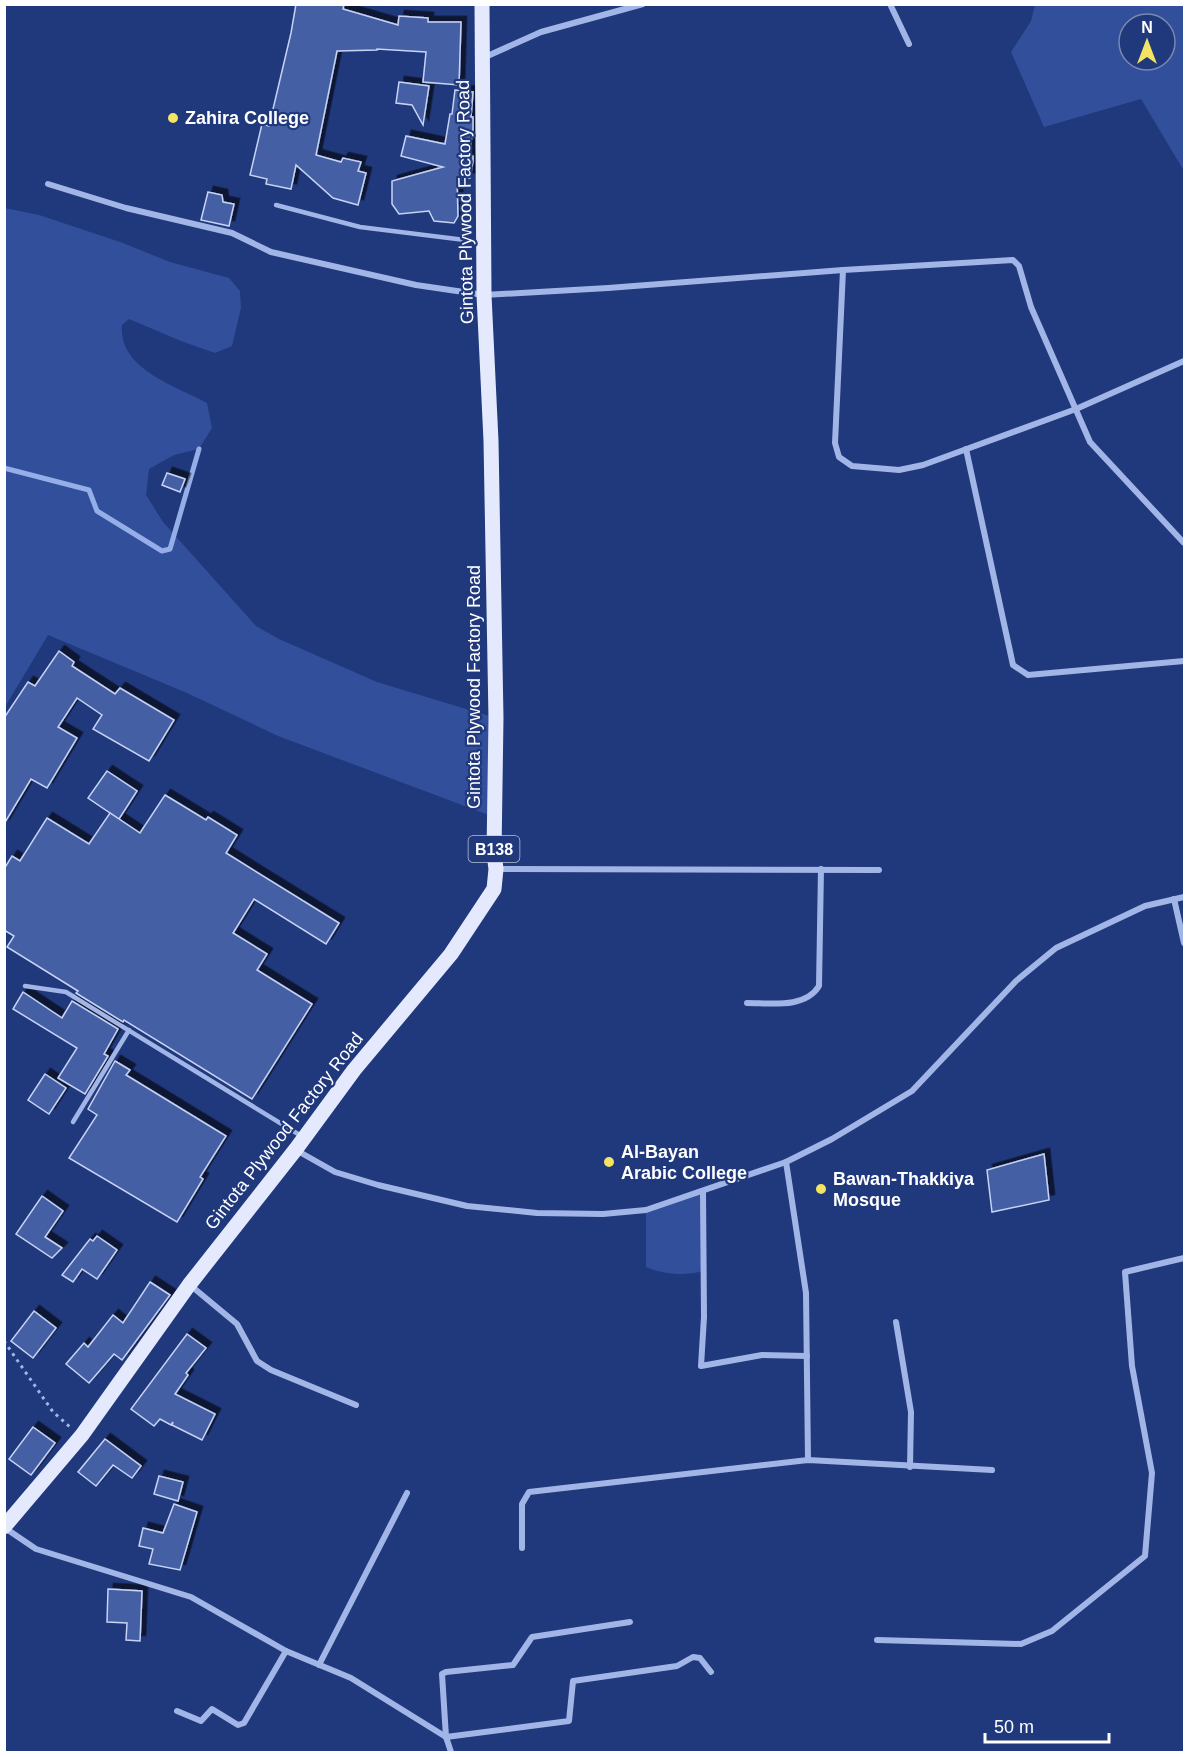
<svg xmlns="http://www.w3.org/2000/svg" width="1189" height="1757" viewBox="0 0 1189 1757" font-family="Helvetica,sans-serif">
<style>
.green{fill:#324f9b;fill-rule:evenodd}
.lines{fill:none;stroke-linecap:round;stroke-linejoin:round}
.stream{stroke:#96aee8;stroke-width:5}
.building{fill:#445ea4;stroke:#c6d3f5;stroke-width:1.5;filter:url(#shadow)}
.path{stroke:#a2b5e7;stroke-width:3;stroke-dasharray:3 4.5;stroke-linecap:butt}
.lane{stroke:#a2b5e7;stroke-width:4.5}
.street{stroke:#a2b5e7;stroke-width:6}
.primary{stroke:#e4e9fd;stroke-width:15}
.poi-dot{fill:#f4e463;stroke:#20387c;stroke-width:2}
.labels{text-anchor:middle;stroke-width:4.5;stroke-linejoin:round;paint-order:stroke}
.shield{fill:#20387c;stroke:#bcc3d8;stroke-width:1.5}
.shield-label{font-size:16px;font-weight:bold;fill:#fff}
.poi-label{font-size:18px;font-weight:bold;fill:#fff;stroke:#20387c;text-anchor:start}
.street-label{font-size:18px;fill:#fff;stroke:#20387c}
</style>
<defs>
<filter id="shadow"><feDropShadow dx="5.5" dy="-5.5" stdDeviation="0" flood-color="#0009"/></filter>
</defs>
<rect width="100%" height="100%" fill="#20387c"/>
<!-- green -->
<g class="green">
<path d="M1035,5H1184V171L1141,99L1044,127L1011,52L1031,21ZM1129,24H1165V60H1129Z"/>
<path d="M5,208L39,215L123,243L170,262L229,278L240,291L241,308L232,346L215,353L181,341L129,319L122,325C118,369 176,386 207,403L212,428L199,449L174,455L149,469L146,495L163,522L256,626L279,639L377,682L496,718L494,817L278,736L187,693L48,635L5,707Z"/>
<path d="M703,1192L704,1271C684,1276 665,1275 646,1267V1210Z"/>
</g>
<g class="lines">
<!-- stream -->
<path class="stream" d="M4,468L89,490L97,511L162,551L170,549L199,449"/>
</g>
<!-- building -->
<g class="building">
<path d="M296,4H344L343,9L398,25L399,16L428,18V22H461L459,85L423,82L426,52L377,49V50L337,51L316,155L341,162L343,158L361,162L358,171L366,173L358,205L333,198L296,165L291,189L266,184L267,179L250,175L262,124L269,126L291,33Z"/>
<path d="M399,82L429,86L423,125L412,105L396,103Z"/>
<path d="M455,90L473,92L471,117H473V129L469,155L473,156V161L470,178L457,179L458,216L454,223L434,221L429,211L399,214L392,204V181L443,167L401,156L406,136L445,144L450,114H452Z"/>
<path d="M208,192L222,195L223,202L234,204L229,226L201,220Z"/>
<path d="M167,473L185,479L180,492L162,485Z"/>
<path d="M59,651L74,662L72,666L115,694L120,688L174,720L149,761L93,729L102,715L77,698L58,727L77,738L47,788L31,779L4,824V718L28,682L35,686Z"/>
<path d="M107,771L137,791L119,819L88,798Z"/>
<path d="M165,795L206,820L208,817L237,835L226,853L339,923L326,944L254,899L233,933L267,954L257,970L312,1004L252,1099L124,1020L123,1022L76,993L78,991L7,947L14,936L4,930V869L12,856L20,861L47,818L89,844L110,813L140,833Z"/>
<path d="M23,992L62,1018L72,1001L118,1029L104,1054L108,1056L85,1094L58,1078L77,1048L13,1009Z"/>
<path d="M115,1061L130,1070L126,1075L226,1136L200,1177L203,1179L177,1222L69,1158L97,1115L88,1109Z"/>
<path d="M45,1074L66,1088L49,1114L28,1100Z"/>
<path d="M1044,1154L1049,1200L992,1212L987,1170Z"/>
<path d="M42,1196L63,1211L45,1237L62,1248L52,1258L16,1234Z"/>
<path d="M97,1236L117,1250L97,1279L82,1269L73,1282L62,1275L90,1239L93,1241Z"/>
<path d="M150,1282L170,1295L122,1360L114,1354L89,1383L66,1364L84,1343L88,1347L113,1315L123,1323Z"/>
<path d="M34,1311L56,1328L33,1358L11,1341Z"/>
<path d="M187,1334L206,1348L186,1373L188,1375L175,1394L215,1414L202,1440L172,1425L173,1422L171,1425L160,1419L154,1426L131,1409Z"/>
<path d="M33,1427L55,1443L31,1475L9,1459Z"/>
<path d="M105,1439L141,1466L132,1478L113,1465L96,1486L78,1472Z"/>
<path d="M159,1476L183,1482L178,1501L154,1494Z"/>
<path d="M174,1504L197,1512L180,1570L149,1564L153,1549L139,1546L143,1528L163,1533Z"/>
<path d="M108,1589L142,1591L140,1641L126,1640L127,1623L107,1622Z"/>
</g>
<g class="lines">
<!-- path -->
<path class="path" d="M4,1341L53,1412L70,1427"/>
<!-- lane -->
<g class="lane">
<path d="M276,205L360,227L481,242"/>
<path d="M25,986L66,992L303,1137"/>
<path d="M73,1122L129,1030"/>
</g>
<!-- street -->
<g class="street">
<path d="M890,4L909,44"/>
<path d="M483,58L541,32L643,4"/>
<path d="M48,184L126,208L232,233L271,252L416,285L484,295L608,288L843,270L1013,260L1019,266L1031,307L1090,442L1184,543"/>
<path d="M843,270L835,443L839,457L852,466L899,470L923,465L1076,409L1184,361"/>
<path d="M966,449L1013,665L1028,675L1184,661"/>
<path d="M497,869L879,870"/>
<path d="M1174,899L1184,943"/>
<path d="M747,1003C770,1003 805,1009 819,986L821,869"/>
<path d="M296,1150L335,1172L378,1185L467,1206L537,1213L603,1214L646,1210L786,1162L832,1139L912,1091L1016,981L1056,948L1145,906L1184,897"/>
<path d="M786,1162L806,1293L808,1460"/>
<path d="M703,1192L704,1317L701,1366L762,1355L807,1356"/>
<path d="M190,1285L237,1324L257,1361L271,1370L356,1405"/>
<path d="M896,1322L911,1412L910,1467"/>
<path d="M5,1528L36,1549L191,1597L286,1651L351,1678L446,1737L451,1752"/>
<path d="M522,1548V1504L529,1492L808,1460L992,1470"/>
<path d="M630,1622L532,1637L513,1665L446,1672L442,1674L446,1737L569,1721L573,1681L677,1666L693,1657L700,1658L711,1672"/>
<path d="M877,1640L1021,1644L1052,1631L1145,1556L1152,1473L1132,1366L1125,1272L1184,1258"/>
<path d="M319,1665L407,1493"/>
<path d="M177,1711L201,1721L212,1709L238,1725L244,1723L286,1651"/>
</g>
<!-- primary -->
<path class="primary" d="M4,1527L82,1435L189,1285L296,1149L354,1070L451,954L494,889L496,869L494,853L496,718L491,441L484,295L482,4"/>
</g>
<!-- markers -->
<g class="poi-dot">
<circle cx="173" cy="118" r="6"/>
<circle cx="609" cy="1162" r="6"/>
<circle cx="821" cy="1189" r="6"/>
</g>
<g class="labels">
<!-- shield labels -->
<rect class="shield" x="468.5" y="836" width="51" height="26" rx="4.5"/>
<g class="shield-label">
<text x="494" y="855">B138</text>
</g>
<!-- poi labels -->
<g class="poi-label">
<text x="185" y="124">Zahira College</text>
<text x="621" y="1158">Al-Bayan<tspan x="621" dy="21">Arabic College</tspan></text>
<text x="833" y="1185">Bawan-Thakkiya<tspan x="833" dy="21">Mosque</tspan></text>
</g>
<!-- street labels -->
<g class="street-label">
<text transform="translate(465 202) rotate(-91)" y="6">Gintota Plywood Factory Road</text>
<text transform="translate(474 687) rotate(-90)" y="6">Gintota Plywood Factory Road</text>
<text transform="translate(284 1131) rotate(-52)" y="6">Gintota Plywood Factory Road</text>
</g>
</g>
<!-- border -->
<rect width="1189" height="1757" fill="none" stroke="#ffffff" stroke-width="12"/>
<!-- north arrow -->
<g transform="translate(1147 42)"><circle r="28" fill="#20387c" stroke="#7988b0" stroke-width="1.5"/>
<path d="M0-4.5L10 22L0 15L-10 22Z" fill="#f4e463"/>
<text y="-9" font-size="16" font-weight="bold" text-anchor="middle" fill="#ffffff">N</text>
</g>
<!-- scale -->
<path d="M985 1733v9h124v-9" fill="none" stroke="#ffffff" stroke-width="3"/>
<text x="994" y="1733" font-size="18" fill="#ffffff" stroke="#20387c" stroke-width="4.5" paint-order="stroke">50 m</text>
</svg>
